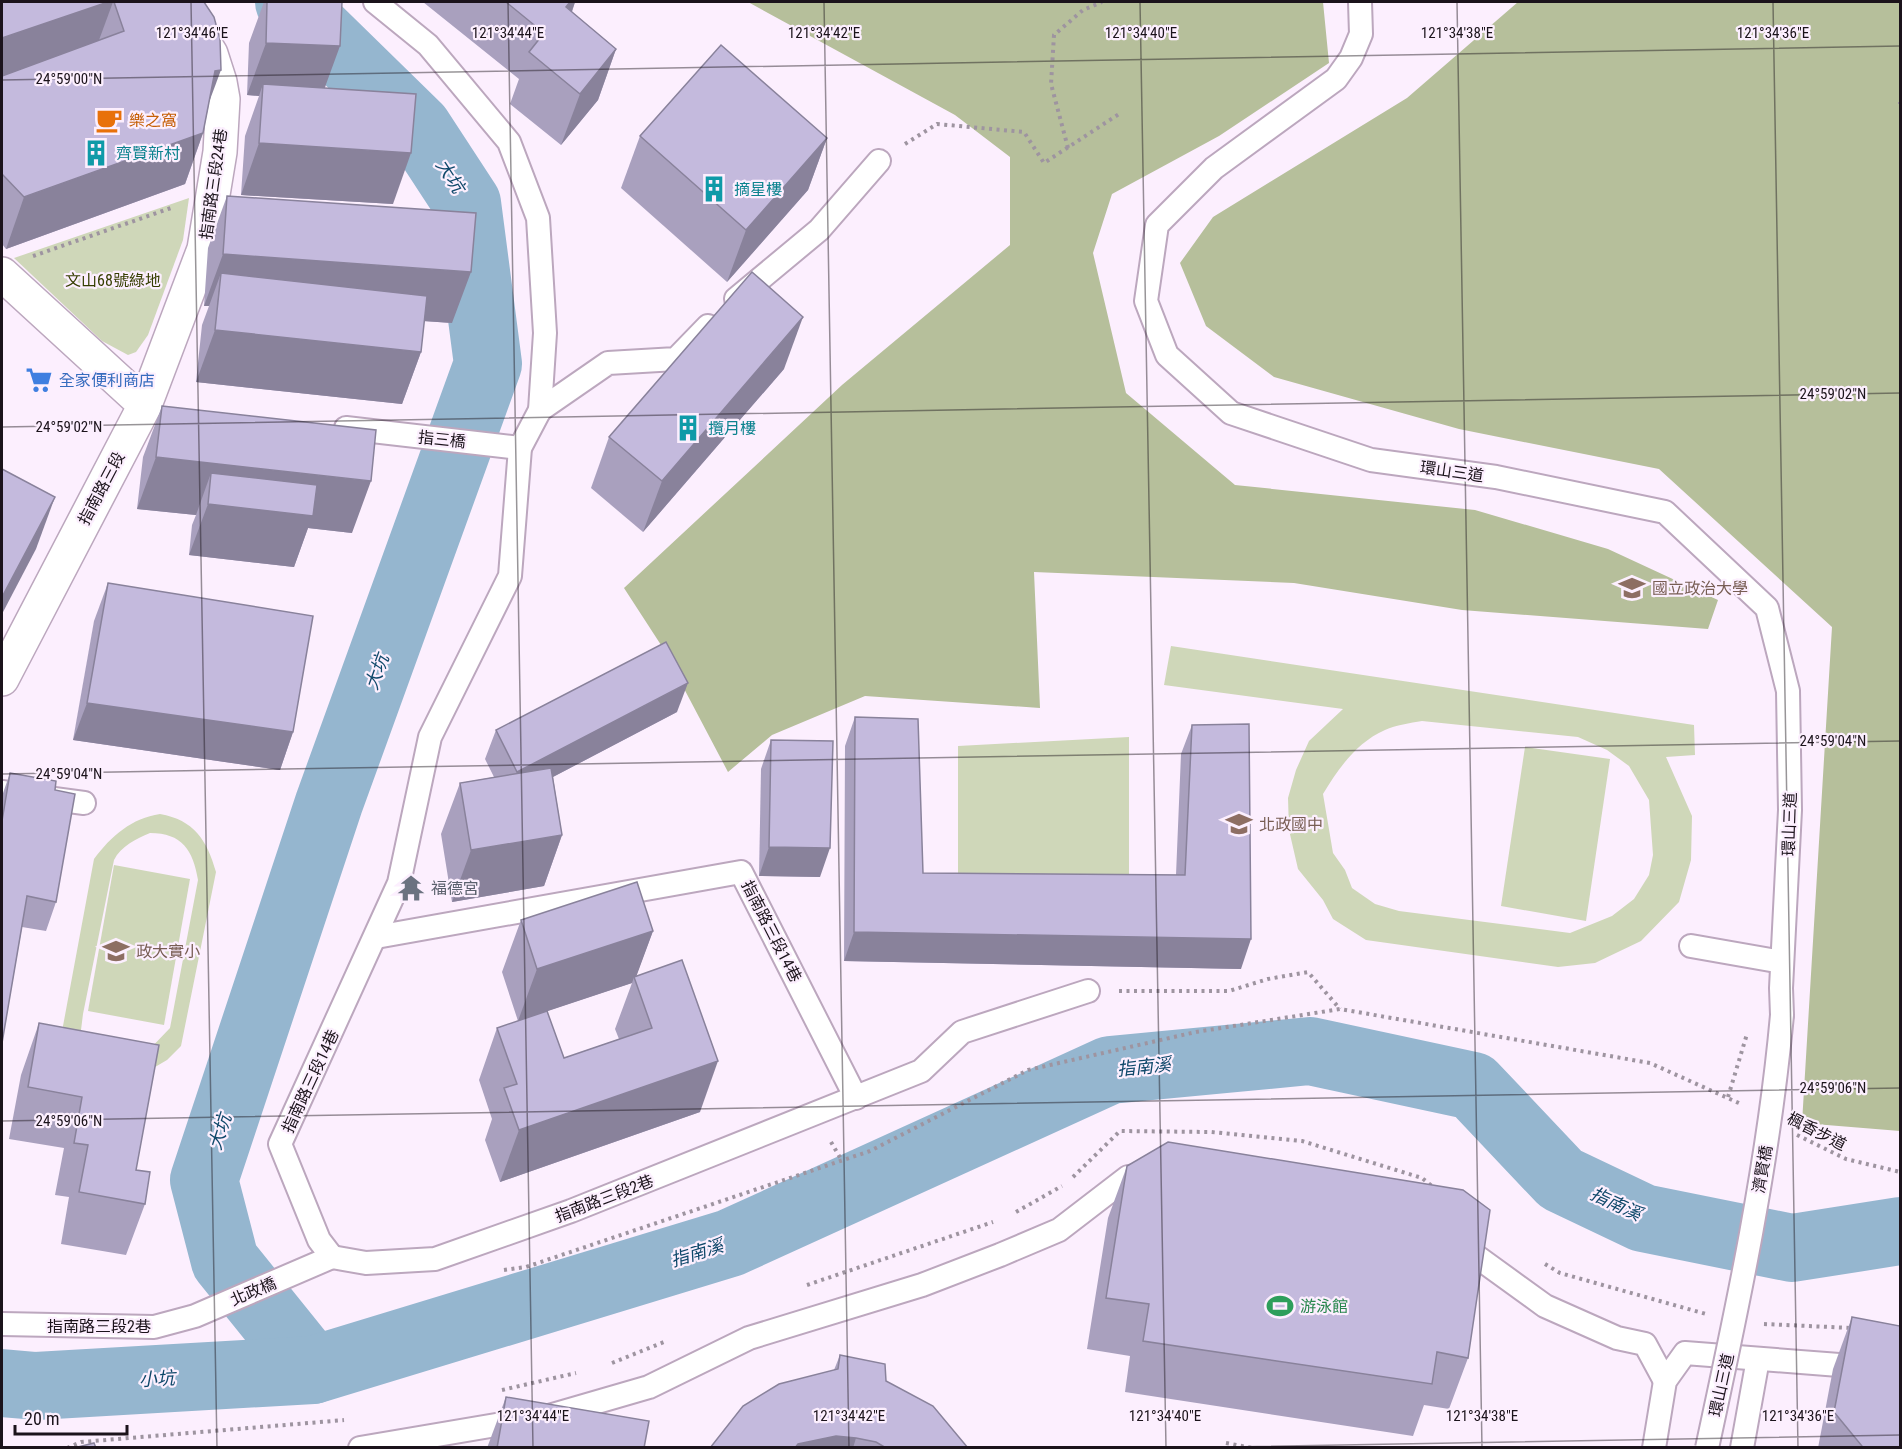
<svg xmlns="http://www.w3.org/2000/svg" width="1902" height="1449" viewBox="0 0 1902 1449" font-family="'Roboto Condensed','Noto Sans TC',sans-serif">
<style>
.green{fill:#cfd7b9;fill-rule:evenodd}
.forest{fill:#b6bf9b}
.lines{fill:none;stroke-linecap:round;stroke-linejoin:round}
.river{stroke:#95b6cf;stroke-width:68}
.service-casing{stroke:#bca7be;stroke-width:26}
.minor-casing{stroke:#bca7be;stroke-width:36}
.tertiary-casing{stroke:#bca7be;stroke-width:36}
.path{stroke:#9e94a0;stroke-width:4;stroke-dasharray:3 4.5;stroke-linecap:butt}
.service{stroke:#fff;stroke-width:22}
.minor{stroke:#fff;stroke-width:33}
.tertiary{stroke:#fff;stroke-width:33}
.service-bridge-casing{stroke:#bca7be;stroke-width:26;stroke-linecap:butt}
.service-bridge{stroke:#fff;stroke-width:22}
.wall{fill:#a9a0be;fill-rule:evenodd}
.shaded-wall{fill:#89829b}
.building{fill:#c4badd;stroke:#89829b;stroke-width:1.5}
.ticks{fill:none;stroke:#1b131b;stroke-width:1.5;stroke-opacity:0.45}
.labels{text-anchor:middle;stroke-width:4.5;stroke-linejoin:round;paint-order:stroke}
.food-label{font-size:16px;fill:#c56008;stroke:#fceffe;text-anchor:start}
.culture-label{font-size:16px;fill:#0d838f;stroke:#fceffe;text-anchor:start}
.street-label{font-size:16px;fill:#1b131b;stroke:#fceffe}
.park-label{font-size:16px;fill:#353e00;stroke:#fceffe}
.shop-label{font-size:16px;fill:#366cbe;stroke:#fceffe;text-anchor:start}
.education-label{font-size:16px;fill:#785e54;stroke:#fceffe;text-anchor:start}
.worship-label{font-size:16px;fill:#5b616d;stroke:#fceffe;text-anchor:start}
.leisure-label{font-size:16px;fill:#27864d;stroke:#fceffe;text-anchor:start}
.water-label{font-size:18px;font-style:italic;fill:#0f486a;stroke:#fceffe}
.ticks-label{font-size:15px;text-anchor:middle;fill:#1b131b;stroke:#fceffe;stroke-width:4.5;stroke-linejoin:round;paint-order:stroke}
</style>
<rect width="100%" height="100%" fill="#fceffe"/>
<!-- green -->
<g class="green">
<path d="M189,198L183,240L148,335L136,352L128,355L102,341L14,258Z"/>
<path d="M1171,646L1694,725L1695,755L1666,757L1692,816L1691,860L1679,902L1641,941L1595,963L1558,967L1366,940L1333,919L1323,900L1298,869L1289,830L1288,798L1296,770L1309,741L1343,709L1164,685ZM1422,721L1578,737L1607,750L1629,766L1649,800L1653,855L1649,875L1634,899L1612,916L1570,933L1399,911L1375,904L1352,888L1345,870L1333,853L1323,794C1338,769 1357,742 1385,730C1396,725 1410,723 1422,721Z"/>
<path d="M1129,737V887L958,885V746Z"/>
<path d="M1525,747L1610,759L1586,921L1501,906Z"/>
<path d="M160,814C194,820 207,840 216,872L181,1046L167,1060L150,1070L66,1044L63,1026L94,859C111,836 132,818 160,814ZM150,833C182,833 193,850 198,880L170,1028L147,1052L86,1043L81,1030L83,1014L114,860C121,846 136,839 150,833Z"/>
<path d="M114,865L190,879L164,1025L88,1011Z"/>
</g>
<!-- forest -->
<g class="forest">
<path d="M748,2H1323L1329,63L1219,136L1112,194L1093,253L1126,393L1235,485L1475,510L1608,549L1718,600L1708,629L1462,610L1294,583L1034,572L1040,708L865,696L772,735L728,772L661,645L624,588L842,385L1010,245V157L955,115Z"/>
<path d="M1518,2H1900V1131L1802,1123L1832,627L1659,469L1459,429L1274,377L1206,326L1180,263L1213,217L1407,98Z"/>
</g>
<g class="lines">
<!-- river -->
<g class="river">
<path d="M289,2L418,128L467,203L488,364L329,803L204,1180L225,1261L313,1370"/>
<path d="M2,1383L36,1386L313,1370L730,1243L1110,1070L1310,1051L1473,1086L1561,1179L1643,1218L1792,1248L1900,1231"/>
</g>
<!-- service casing -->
<g class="service-casing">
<g id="service">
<path d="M1360,2L1361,34L1351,58L1336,79L1214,168L1157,225L1146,301L1167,355L1231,413L1371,460L1496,477L1665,512L1767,608L1788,691L1790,810L1781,988L1782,1015"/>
<path d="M736,299L819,230L879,161"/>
<path d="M540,410L608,363L676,359L708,326"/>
<path d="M346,428L520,448"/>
<path d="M2,792L84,803"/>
<path d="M376,937L741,872L856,1098"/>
<path d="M1691,946L1782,962"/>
<path d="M1458,1243L1545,1306L1617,1338L1645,1344L1665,1381"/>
<path d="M332,1257L319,1240L280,1144L399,883L430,737L510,576L520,448L540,410L545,333L538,218L509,142L428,45L375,2"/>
<path d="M332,1257L366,1263L435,1259L571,1211L921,1071L962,1032L1088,991"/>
<path d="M2,1324L154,1327L195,1316L332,1257"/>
<path d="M360,1448L549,1416L649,1387L749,1338L922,1285L1000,1255L1059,1230L1128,1177L1149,1174"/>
<path d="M1654,1448L1665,1381L1685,1353L1839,1365H1900"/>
<path d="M1742,1448L1758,1359"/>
</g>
</g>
<!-- minor casing -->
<g class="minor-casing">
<path id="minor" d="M145,405L204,249L220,152L223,99L220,82L211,54L185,12L175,2"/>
</g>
<!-- tertiary casing -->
<g class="tertiary-casing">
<path id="tertiary" d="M2,274L145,405L2,679"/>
</g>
<!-- path -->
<g class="path">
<path d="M1900,102V104"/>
<path d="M905,144L937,124L1024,132L1044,163L1119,114"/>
<path d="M1068,148L1051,84L1054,35L1083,10L1102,2"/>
<path d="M33,256L174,207"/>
<path d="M1119,991H1229L1268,979L1308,972L1340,1009"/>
<path d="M1728,1097L1747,1034"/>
<path d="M1797,1135L1846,1159L1900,1172"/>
<path d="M831,1142L842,1161"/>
<path d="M1073,1177L1120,1131L1211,1132L1302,1141L1422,1178L1433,1187"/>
<path d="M1016,1212L1062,1186"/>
<path d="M1545,1264L1560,1273L1706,1314"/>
<path d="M504,1270L526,1267L870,1151L1028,1070L1196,1032L1340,1009L1650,1063L1741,1104"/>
<path d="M807,1285L993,1222"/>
<path d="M1764,1324L1852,1328"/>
<path d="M612,1363L664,1342"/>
<path d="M502,1390L576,1373"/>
<path d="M1226,1443L1252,1448"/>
<path d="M67,1448L81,1442L344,1420"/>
</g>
<!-- service -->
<use href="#service" class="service"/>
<!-- minor -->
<use href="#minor" class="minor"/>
<!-- tertiary -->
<use href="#tertiary" class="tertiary"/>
<!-- service-bridge casing -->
<g class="service-bridge-casing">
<path id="service-bridge" d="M1707,1448C1738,1305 1769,1160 1782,1015"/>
</g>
<!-- service-bridge -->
<use href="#service-bridge" class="service-bridge"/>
</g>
<!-- wall -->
<g class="wall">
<path d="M2,2H204L209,104L203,133L185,184L6,249L2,244Z"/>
<path d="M264,2H342L325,88L393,204L241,195L245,136L259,96L247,95L249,43Z"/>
<path d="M423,2H575L572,12L616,49L598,100L561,145L510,104L519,79Z"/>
<path d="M640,136L827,138L808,190L727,282L621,188Z"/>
<path d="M227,196L452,323L424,321L421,352L402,404L196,382L202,325L209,306H204L208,248Z"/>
<path d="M784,369L643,532L591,488L609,437Z"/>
<path d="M162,406L352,533L308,528L294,567L189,555L192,525L196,515L137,509L143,457Z"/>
<path d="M108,583L293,732L280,770L73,740L94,621Z"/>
<path d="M677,712L553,777L562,835L544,886L452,902L441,834L460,783L494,777L485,759L496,730Z"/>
<path d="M855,717L923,873L1176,875L1181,754L1192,725L1241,969L844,961L845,746Z"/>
<path d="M771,740L820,877L759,876L761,769Z"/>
<path d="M10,773L55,790L56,902L46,931L22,927L2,1043V796Z"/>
<path d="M521,920L653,931L636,976L700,1112L500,1182L485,1140L492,1119L479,1080L497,1028L518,1021L502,972ZM632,983L615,1029L619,1039L564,1058L547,1011Z"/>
<path d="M39,1023L136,1170L145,1204L126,1255L61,1244L69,1197L55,1195L64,1148L9,1139L21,1075Z"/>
<path d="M1127,1166L1468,1358L1449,1409L1424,1405L1413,1436L1125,1392L1130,1356L1087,1349L1108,1218Z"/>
<path d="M1852,1317L1900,1448H1818L1833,1369Z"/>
<path d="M840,1355L886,1381L968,1448H710L834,1370Z"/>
<path d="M506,1397L644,1448H487Z"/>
</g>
<!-- shaded-wall -->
<g class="shaded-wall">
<path d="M108,2H113L95,51L2,83V38Z"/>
<path d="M570,2H575L561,42L566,7Z"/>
<path d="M266,43L340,46L321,98L263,84L259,96L247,95Z"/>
<path d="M616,49L598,100L561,145L580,94Z"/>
<path d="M221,70L202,121L215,71Z"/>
<path d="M203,133L185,184L6,249L24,197Z"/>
<path d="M827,138L808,190L727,282L746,230Z"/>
<path d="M259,143L411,153L393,204L241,195Z"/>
<path d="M223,254L471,272L452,323L217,307L221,273L209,306H204Z"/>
<path d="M803,317L784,369L643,532L662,481Z"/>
<path d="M215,330L421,352L402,404L196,382Z"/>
<path d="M156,457L371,481L352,533L308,528L294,567L189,555L208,504L211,473L196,515L137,509Z"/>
<path d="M55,497L36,549L2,614V597Z"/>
<path d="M688,683L677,712L507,801L517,772Z"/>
<path d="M87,703L293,732L280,770L73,740Z"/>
<path d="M562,835L544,886L452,902L471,850Z"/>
<path d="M769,847L830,848L820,877L759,876Z"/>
<path d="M653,931L635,980L634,977L632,983L518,1021L537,969Z"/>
<path d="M854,932L1251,939L1241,969L844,961Z"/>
<path d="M718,1061L700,1112L500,1182L519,1130Z"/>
<path d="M836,1436L856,1438L853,1448H795L798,1444Z"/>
</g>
<!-- building -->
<g class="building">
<path d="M2,2H108L2,38Z"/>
<path d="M114,2H204L214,17L220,39L221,70L215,71L203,133L24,197L2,174V76L124,31Z"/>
<path d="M267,2H342L340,46L266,43Z"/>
<path d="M506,2H570L566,7L616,49L580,94L529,52L544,33Z"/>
<path d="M721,45L827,138L746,230L640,136Z"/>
<path d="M263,84L416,94L411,153L259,143Z"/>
<path d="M227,196L476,213L471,272L223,254Z"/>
<path d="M752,272L803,317L662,481L609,437Z"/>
<path d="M221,273L427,296L421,352L215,330Z"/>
<path d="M162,406L376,430L371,481L156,457Z"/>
<path d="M2,469L55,497L2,597Z"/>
<path d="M211,473L317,485L313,516L208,504Z"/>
<path d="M108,583L313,616L293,732L87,703Z"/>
<path d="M666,642L688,683L517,772L496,730Z"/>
<path d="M855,717L918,719L923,873L1185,875L1192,725L1249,724L1251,939L854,932Z"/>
<path d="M771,740L833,741L830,848L769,847Z"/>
<path d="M551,768L562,835L471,850L460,783Z"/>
<path d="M10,773L56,781L55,790L75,794L56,902L27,896L2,1043V821Z"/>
<path d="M637,882L653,931L537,969L521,920Z"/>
<path d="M682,960L718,1061L519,1130L504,1088L517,1084L497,1028L547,1011L564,1058L652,1028L634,977Z"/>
<path d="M39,1023L159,1045L136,1170L150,1172L145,1204L79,1192L88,1145L74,1143L82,1097L28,1087Z"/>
<path d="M1168,1142L1463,1190L1490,1210L1468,1358L1437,1352L1432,1384L1143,1341L1149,1304L1106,1298L1127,1166Z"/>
<path d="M1852,1317L1900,1326V1448H1861L1862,1446L1834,1412Z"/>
<path d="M840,1355L885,1364L886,1381L933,1406L968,1448H886L876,1442L856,1438L836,1436L798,1444L795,1448H710L743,1406L779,1384L838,1369Z"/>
<path d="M506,1397L649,1421L644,1448H497Z"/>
<path d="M94,1443L96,1448H74Z"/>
</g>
<!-- ticks -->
<path class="ticks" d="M191,2L217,1448M508,2L533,1448M824,2L849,1448M1140,2L1166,1448M1457,2L1482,1448M1773,2L1798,1448M2,80L1900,46M2,427L1900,393M2,774L1900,741M2,1121L1900,1088M1168,1448L1900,1435"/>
<!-- icons -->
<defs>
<g id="cafe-bare" transform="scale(2.07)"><path d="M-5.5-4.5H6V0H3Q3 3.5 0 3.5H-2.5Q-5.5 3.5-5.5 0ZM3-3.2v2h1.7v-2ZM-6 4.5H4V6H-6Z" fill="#e8710a" stroke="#fceffe" stroke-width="2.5" paint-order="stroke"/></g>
<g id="building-bare" transform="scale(2.07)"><path d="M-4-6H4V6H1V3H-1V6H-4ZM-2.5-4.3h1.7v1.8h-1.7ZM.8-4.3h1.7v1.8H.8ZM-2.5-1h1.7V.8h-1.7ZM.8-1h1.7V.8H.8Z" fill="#0f9aa8" stroke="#fceffe" stroke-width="2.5" paint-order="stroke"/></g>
<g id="supermarket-bare" transform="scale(2.07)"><path d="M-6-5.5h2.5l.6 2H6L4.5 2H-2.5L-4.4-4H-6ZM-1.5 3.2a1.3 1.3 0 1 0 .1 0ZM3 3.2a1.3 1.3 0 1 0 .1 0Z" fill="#3f7fe0" stroke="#fceffe" stroke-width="2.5" paint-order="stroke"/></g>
<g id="university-bare" transform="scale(2.07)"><path d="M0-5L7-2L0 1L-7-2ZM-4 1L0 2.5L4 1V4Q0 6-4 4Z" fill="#8d6e63" stroke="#fceffe" stroke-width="2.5" paint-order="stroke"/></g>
<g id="school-bare" transform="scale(2.07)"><path d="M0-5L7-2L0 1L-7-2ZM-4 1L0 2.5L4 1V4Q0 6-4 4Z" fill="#8d6e63" stroke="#fceffe" stroke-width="2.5" paint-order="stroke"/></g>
<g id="temple-bare" transform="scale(2.07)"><path d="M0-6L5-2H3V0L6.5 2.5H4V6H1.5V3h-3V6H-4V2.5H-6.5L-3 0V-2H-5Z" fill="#6b7280" stroke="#fceffe" stroke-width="2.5" paint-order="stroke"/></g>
<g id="stadium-bare" transform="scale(2.07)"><path d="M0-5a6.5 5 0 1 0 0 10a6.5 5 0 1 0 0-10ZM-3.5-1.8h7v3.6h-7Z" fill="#2e9e5b" stroke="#fceffe" stroke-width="2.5" paint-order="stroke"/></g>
</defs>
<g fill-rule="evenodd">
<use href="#cafe-bare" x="109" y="120"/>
<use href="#building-bare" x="96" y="153"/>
<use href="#building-bare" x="714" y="189"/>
<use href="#supermarket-bare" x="39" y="380"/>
<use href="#building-bare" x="688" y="428"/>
<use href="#university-bare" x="1632" y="588"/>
<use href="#school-bare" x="1239" y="824"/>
<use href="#temple-bare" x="411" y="888"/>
<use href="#school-bare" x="116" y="951"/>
<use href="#stadium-bare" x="1280" y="1306"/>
</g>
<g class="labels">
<!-- food labels -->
<g class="food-label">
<text x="129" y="126">樂之窩</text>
</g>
<!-- culture labels -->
<g class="culture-label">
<text x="116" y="159">齊賢新村</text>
<text x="734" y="195">摘星樓</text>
<text x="708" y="434">攬月樓</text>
</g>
<!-- street labels -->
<g class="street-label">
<text transform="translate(213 184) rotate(-82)" y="6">指南路三段24巷</text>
<text transform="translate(442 439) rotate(6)" y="6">指三橋</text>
<text transform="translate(1452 471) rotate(8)" y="6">環山三道</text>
<text transform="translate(101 488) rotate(-62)" y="6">指南路三段</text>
<text transform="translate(1789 824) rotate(-88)" y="6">環山三道</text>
<text transform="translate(772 931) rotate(63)" y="6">指南路三段14巷</text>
<text transform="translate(310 1081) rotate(-65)" y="6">指南路三段14巷</text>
<text transform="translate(1817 1131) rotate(27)" y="6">楓香步道</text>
<text transform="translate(1762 1169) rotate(-80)" y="6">濟賢橋</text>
<text transform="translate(604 1198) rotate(-21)" y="6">指南路三段2巷</text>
<text transform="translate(253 1291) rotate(-23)" y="6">北政橋</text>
<text x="99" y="1332">指南路三段2巷</text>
<text transform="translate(1721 1385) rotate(-78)" y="6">環山三道</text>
</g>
<!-- park labels -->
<g class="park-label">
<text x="113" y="286">文山68號綠地</text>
</g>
<!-- shop labels -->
<g class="shop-label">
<text x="59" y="386">全家便利商店</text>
</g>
<!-- education labels -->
<g class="education-label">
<text x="1652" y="594">國立政治大學</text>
<text x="1259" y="830">北政國中</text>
<text x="136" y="957">政大實小</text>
</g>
<!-- worship labels -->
<g class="worship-label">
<text x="431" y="894">福德宮</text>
</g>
<!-- leisure labels -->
<g class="leisure-label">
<text x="1300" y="1312">游泳館</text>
</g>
<!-- water labels -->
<g class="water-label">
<text transform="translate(450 176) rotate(57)" y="6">大坑</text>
<text transform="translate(377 672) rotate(-70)" y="6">大坑</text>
<text transform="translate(1144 1067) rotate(-6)" y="6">指南溪</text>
<text transform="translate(220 1132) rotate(-72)" y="6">大坑</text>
<text transform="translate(1616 1204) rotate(25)" y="6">指南溪</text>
<text transform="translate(697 1253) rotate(-17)" y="6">指南溪</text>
<text transform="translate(157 1379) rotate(-3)" y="6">小坑</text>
</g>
</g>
<g class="ticks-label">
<text x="192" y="38">121°34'46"E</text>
<text x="508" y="38">121°34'44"E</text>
<text x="824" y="38">121°34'42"E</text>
<text x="1141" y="38">121°34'40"E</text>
<text x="1457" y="38">121°34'38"E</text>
<text x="1773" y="38">121°34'36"E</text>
<text x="69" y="84">24°59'00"N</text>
<text x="1833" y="399">24°59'02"N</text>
<text x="69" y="432">24°59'02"N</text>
<text x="1833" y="746">24°59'04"N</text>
<text x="69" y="779">24°59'04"N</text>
<text x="1833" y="1093">24°59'06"N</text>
<text x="69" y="1126">24°59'06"N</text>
<text x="533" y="1421">121°34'44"E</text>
<text x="849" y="1421">121°34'42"E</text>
<text x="1165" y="1421">121°34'40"E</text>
<text x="1482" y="1421">121°34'38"E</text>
<text x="1798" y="1421">121°34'36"E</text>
</g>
<!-- border -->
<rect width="1902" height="1449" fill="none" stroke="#1b131b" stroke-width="6"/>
<!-- scale -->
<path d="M15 1425v9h112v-9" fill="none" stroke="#1b131b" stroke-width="3"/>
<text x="24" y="1425" font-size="18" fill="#1b131b" stroke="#fceffe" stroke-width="4.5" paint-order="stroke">20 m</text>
</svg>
